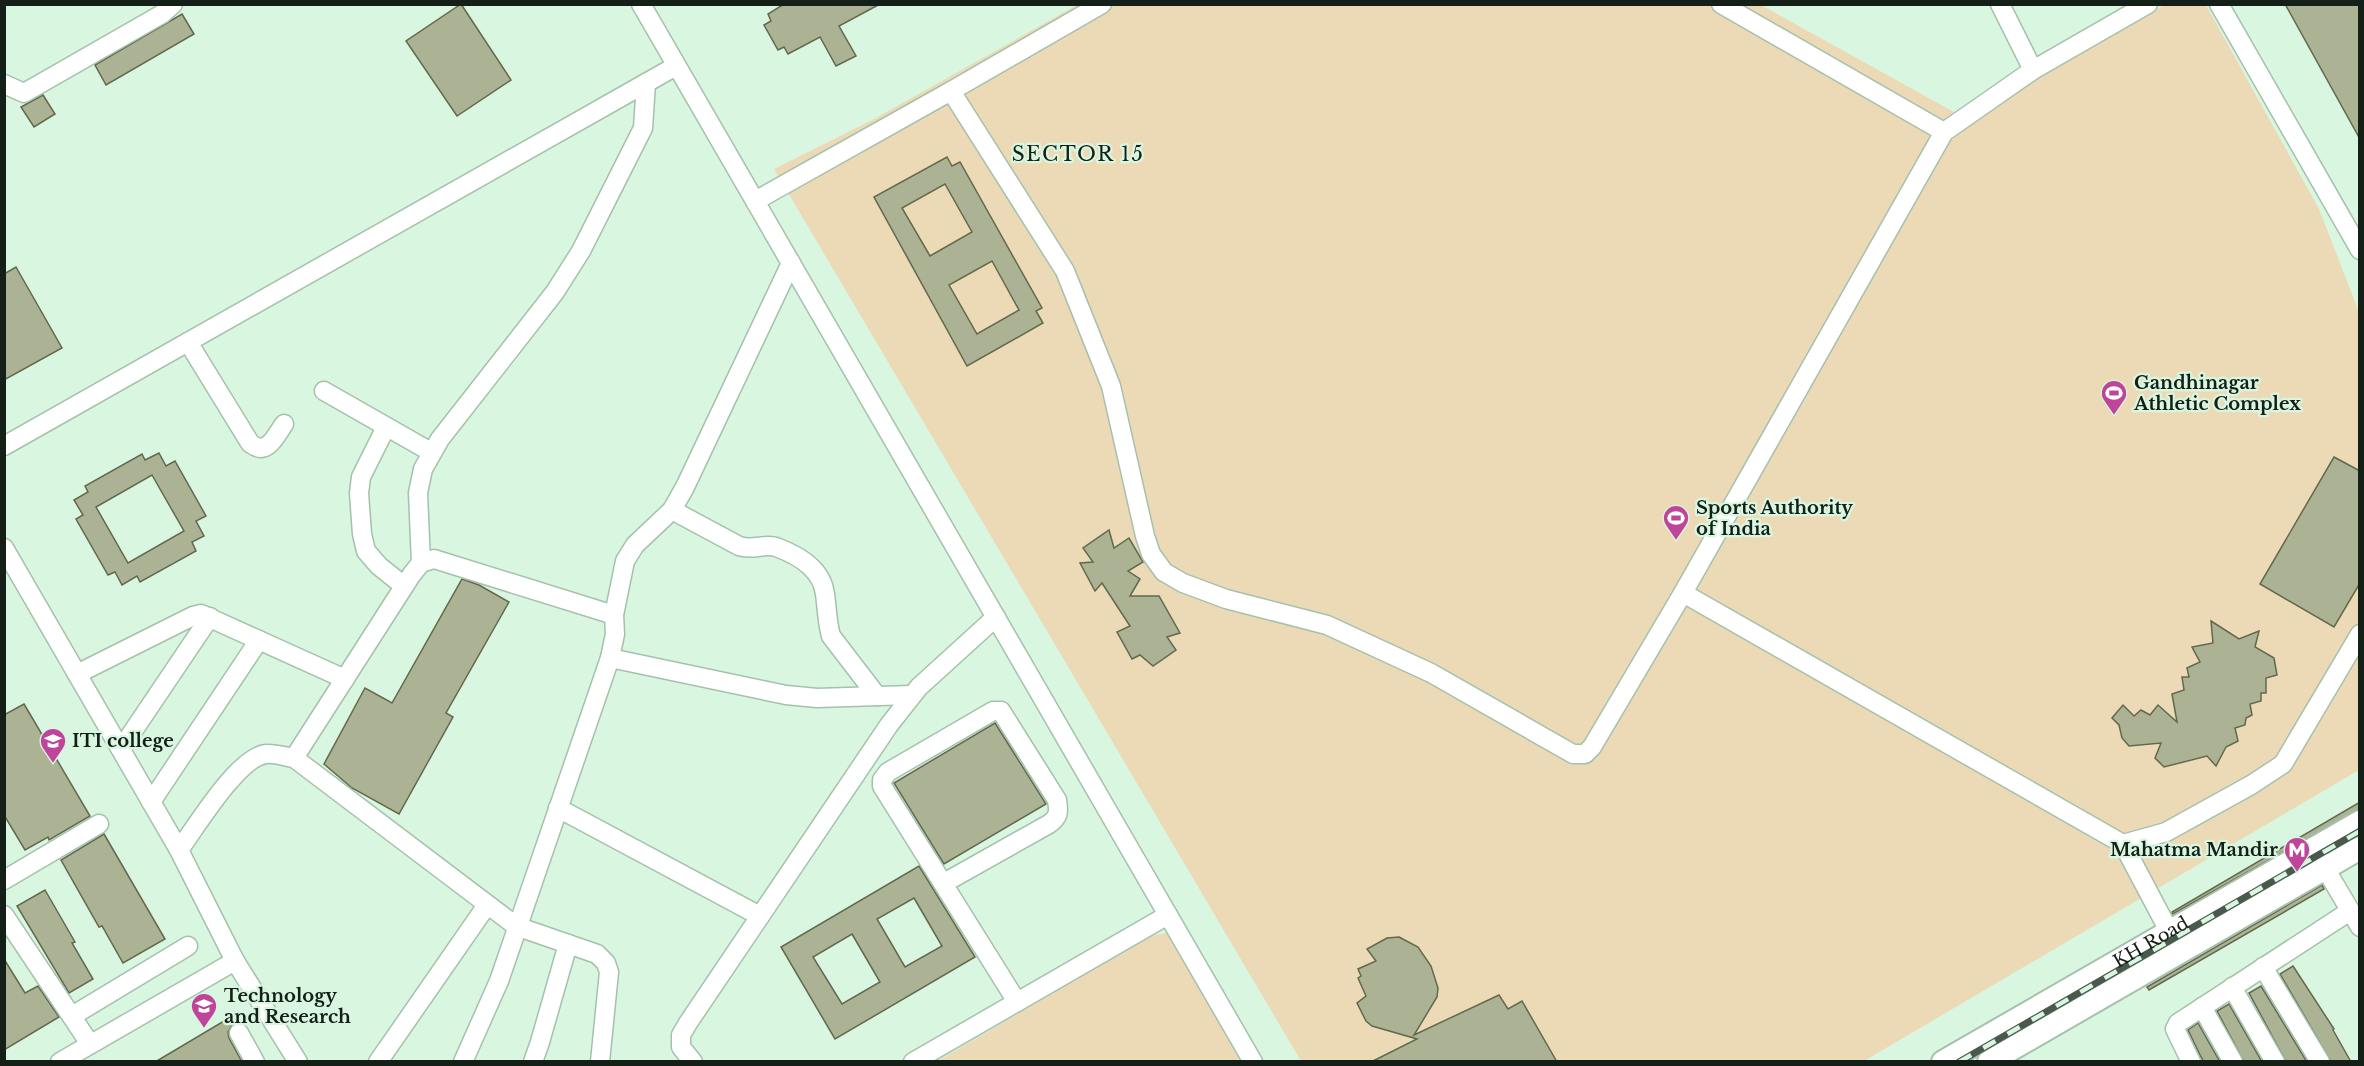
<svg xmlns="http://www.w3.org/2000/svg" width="2364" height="1066" viewBox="0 0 2364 1066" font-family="'Libre Baskerville',serif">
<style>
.green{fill:#ecdab6}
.building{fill:#acb395;stroke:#62684c;stroke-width:1.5;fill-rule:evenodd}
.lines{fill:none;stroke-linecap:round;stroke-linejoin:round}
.minor-casing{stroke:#a5c1ac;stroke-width:21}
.major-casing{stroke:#a5c1ac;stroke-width:26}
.minor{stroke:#fff;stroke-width:18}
.major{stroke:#fff;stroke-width:22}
.rail-casing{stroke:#49594d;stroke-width:7}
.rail{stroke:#d9f6e0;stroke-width:4.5;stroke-dasharray:14;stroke-linecap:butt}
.labels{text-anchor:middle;stroke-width:4.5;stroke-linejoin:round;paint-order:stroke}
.poi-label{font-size:18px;font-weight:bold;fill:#141f17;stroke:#d9f6e0;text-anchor:start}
.street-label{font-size:18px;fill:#141f17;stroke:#d9f6e0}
.neighbourhood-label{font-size:20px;letter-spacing:1.5px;fill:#141f17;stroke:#d9f6e0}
</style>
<rect width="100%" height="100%" fill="#d9f6e0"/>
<!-- green -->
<g class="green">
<path d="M1077,5H1761L1963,117L2164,5H2206L2319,209L2359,312V770L1864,1061H1301L774,169L874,119Z"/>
<path d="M1182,930L1258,1062H936L1151,936Z"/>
</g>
<!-- building -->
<g class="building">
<path d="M461,4L511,80L457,116L406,41Z"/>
<path d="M784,4H880L839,26L856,56L836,66L820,37L788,54L784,47L778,50L764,25L771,21L768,14Z"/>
<path d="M2285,4H2360V139Z"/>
<path d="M182,14L194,34L106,85L95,65Z"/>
<path d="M43,95L55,114L34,127L21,107Z"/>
<path d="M947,157L952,166L960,162L1042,308L1036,311L1043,323L967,366L874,197ZM945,184L972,232L930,256L902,208ZM992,261L1019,310L977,334L949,285Z"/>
<path d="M16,267L62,348L4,380V274Z"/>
<path d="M159,453L166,466L175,461L206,516L196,521L204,536L192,542L196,551L140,582L137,576L122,585L115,572L108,575L76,519L83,515L74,500L88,492L85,486L142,454L145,460ZM152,475L184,531L128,563L96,507Z"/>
<path d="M2334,457L2360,471V583L2334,627L2260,584Z"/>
<path d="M1109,530L1114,548L1129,538L1143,562L1128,571L1140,579L1130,596H1159L1180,633L1167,637L1176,650L1153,666L1140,655L1132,659L1117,632L1130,626L1102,583L1095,591L1080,563L1093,562L1083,548Z"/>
<path d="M462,579L479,585L509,602L446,713L453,717L399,814L352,788L324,764L365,688L392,703Z"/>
<path d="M2211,621L2239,639L2259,631L2255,647L2274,658L2277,675L2266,678V693H2261V701L2250,704L2252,715L2246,718L2245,725L2235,728L2238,741L2226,747L2216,766L2207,756L2164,767L2155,758L2161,743L2129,746L2122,738L2119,725L2112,718L2123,705L2134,716L2141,710L2150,715L2158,705L2177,722L2172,694L2184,690L2182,677H2189L2187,668L2200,662L2192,647L2213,643Z"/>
<path d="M24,704L90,816L49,840L48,837L25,850L4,815V715Z"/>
<path d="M995,723L1046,804L944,864L894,783Z"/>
<path d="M2360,802V809L2173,914L2172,912Z"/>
<path d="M104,834L165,939L123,963L102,926L99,927L61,860Z"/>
<path d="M919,866L975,957L835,1039L781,947ZM914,898L942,946L905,967L877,919ZM852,934L880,982L842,1004L813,957Z"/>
<path d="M2322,885L2324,889L2149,990L2147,987Z"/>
<path d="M45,890L75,942L72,943L93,979L69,993L17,906Z"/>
<path d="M1399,937L1418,947L1431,966L1438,988L1437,997L1414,1035L1499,995L1508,1009L1522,1001L1557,1062H1371L1417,1039L1372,1026L1366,1021L1357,1003L1366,996L1358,978L1361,976L1358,969L1376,961L1367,949L1387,938Z"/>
<path d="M4,959L25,993L38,986L59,1017L4,1050Z"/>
<path d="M2293,966L2334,1029L2333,1030L2351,1062H2331L2280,974Z"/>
<path d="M2261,986L2307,1062H2286L2249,993Z"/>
<path d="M2229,1004L2262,1062H2244L2217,1011Z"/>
<path d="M229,1018L233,1024L228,1032L229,1038L242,1062H155Z"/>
<path d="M2198,1023L2220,1062H2204L2201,1057L2188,1030Z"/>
</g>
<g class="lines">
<!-- minor casing -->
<g class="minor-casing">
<g id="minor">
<path d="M641,4L1253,1062"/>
<path d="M1102,4L951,91L1065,271L1111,386L1145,536L1151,554L1164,572L1183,583L1226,599L1327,625L1431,673L1573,754H1585L1592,747L1683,593L1944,132L2033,70L2148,4"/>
<path d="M1721,4L1944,132"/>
<path d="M2000,4L2033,70"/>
<path d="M2219,4L2360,250"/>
<path d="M4,84L24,93L162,14L173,4"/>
<path d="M755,201L951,91"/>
<path d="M188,342L250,443C267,457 275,437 284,424"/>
<path d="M324,391L431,452"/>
<path d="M386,427L361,477L359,493L362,534L366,551L379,566L404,586"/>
<path d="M4,446L676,66"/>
<path d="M672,510L739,546C753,551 764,543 776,547C798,555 822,569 825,594C827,608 827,622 831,636L877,696"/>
<path d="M4,548L179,850L235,961L298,1062"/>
<path d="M421,563L418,493L423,469L440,439L555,292L581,251L643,128L646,83"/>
<path d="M1683,593L2123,844L2166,832L2251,785L2283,764L2360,634"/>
<path d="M610,658L786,695L817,698L911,695"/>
<path d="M77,674L193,616L201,614L345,679"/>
<path d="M121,749L210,617"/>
<path d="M294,758L516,926L597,954L606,963L609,972L600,1062"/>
<path d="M151,802L259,640"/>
<path d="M558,808L760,916"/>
<path d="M2123,844L2169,931"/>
<path d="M179,850C196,827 238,757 266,754C275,753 286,757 294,758L412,574L421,563L434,559L614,615"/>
<path d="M2319,858L2360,927"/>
<path d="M4,880L99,824"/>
<path d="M944,883L1049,824C1059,817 1059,812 1057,800L1001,711H993L888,772L882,780V786L1017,1002"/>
<path d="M4,915L90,1044"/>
<path d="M2263,967L2320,1062"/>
<path d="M2232,987L2275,1062"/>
<path d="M2202,1007L2233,1062"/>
<path d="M72,1016L188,946"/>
<path d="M239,1033L255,1062"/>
<path d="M60,1062L235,961"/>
<path d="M378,1062L487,905"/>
<path d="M463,1062L499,981L610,658L615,634L614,615L625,561L635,545L672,510L685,487L791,263"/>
<path d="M533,1062L540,1042L568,944"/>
<path d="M693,1062L681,1047V1035L688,1023L889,725L919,687L996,617"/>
<path d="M913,1062L1168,915"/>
<path d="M2191,1062L2175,1029L2178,1023L2350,911"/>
</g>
</g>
<!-- major casing -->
<g class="major-casing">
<g id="major">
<path id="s1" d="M1943,1062L2360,822"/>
<path d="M1989,1062L2360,848"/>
</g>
</g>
<!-- minor -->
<use href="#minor" class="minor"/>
<!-- major -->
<use href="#major" class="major"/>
<!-- rail casing -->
<g class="rail-casing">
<path id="rail" d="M1959,1062L2360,831"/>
</g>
<!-- rail -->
<use href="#rail" class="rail"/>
</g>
<!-- icons -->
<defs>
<g id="stadium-pin" transform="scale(1.35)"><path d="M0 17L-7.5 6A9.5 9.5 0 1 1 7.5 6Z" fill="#be4599" stroke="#d9f6e0"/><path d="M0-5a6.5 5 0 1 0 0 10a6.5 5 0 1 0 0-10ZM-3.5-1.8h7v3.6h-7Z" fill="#fff"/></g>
<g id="university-pin" transform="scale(1.35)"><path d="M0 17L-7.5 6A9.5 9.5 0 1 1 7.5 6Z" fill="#be4599" stroke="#d9f6e0"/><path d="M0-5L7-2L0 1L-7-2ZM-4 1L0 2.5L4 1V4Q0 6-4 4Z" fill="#fff"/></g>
<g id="metro-pin" transform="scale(1.35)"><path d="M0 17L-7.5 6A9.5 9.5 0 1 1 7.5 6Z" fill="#be4599" stroke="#d9f6e0"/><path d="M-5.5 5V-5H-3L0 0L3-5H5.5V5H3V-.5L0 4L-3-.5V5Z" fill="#fff"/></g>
</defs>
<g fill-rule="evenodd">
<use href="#stadium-pin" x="2114" y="393"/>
<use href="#stadium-pin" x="1676" y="518"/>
<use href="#university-pin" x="53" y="741"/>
<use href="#metro-pin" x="2297" y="850"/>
<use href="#university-pin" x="204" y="1006"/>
</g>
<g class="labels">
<!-- poi labels -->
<g class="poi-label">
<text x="2134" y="389">Gandhinagar<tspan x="2134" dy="21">Athletic Complex</tspan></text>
<text x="1696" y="514">Sports Authority<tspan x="1696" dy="21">of India</tspan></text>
<text x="72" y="747">ITI college</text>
<text x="2278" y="856" text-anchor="end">Mahatma Mandir</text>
<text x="224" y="1002">Technology<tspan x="224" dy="21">and Research</tspan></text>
</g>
<!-- street labels -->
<g class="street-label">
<text dy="6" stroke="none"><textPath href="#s1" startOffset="240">KH Road</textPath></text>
</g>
<!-- neighbourhood labels -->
<g class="neighbourhood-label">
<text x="1078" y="161">SECTOR 15</text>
</g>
</g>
<!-- border -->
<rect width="2364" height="1066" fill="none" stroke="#141f17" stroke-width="12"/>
</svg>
